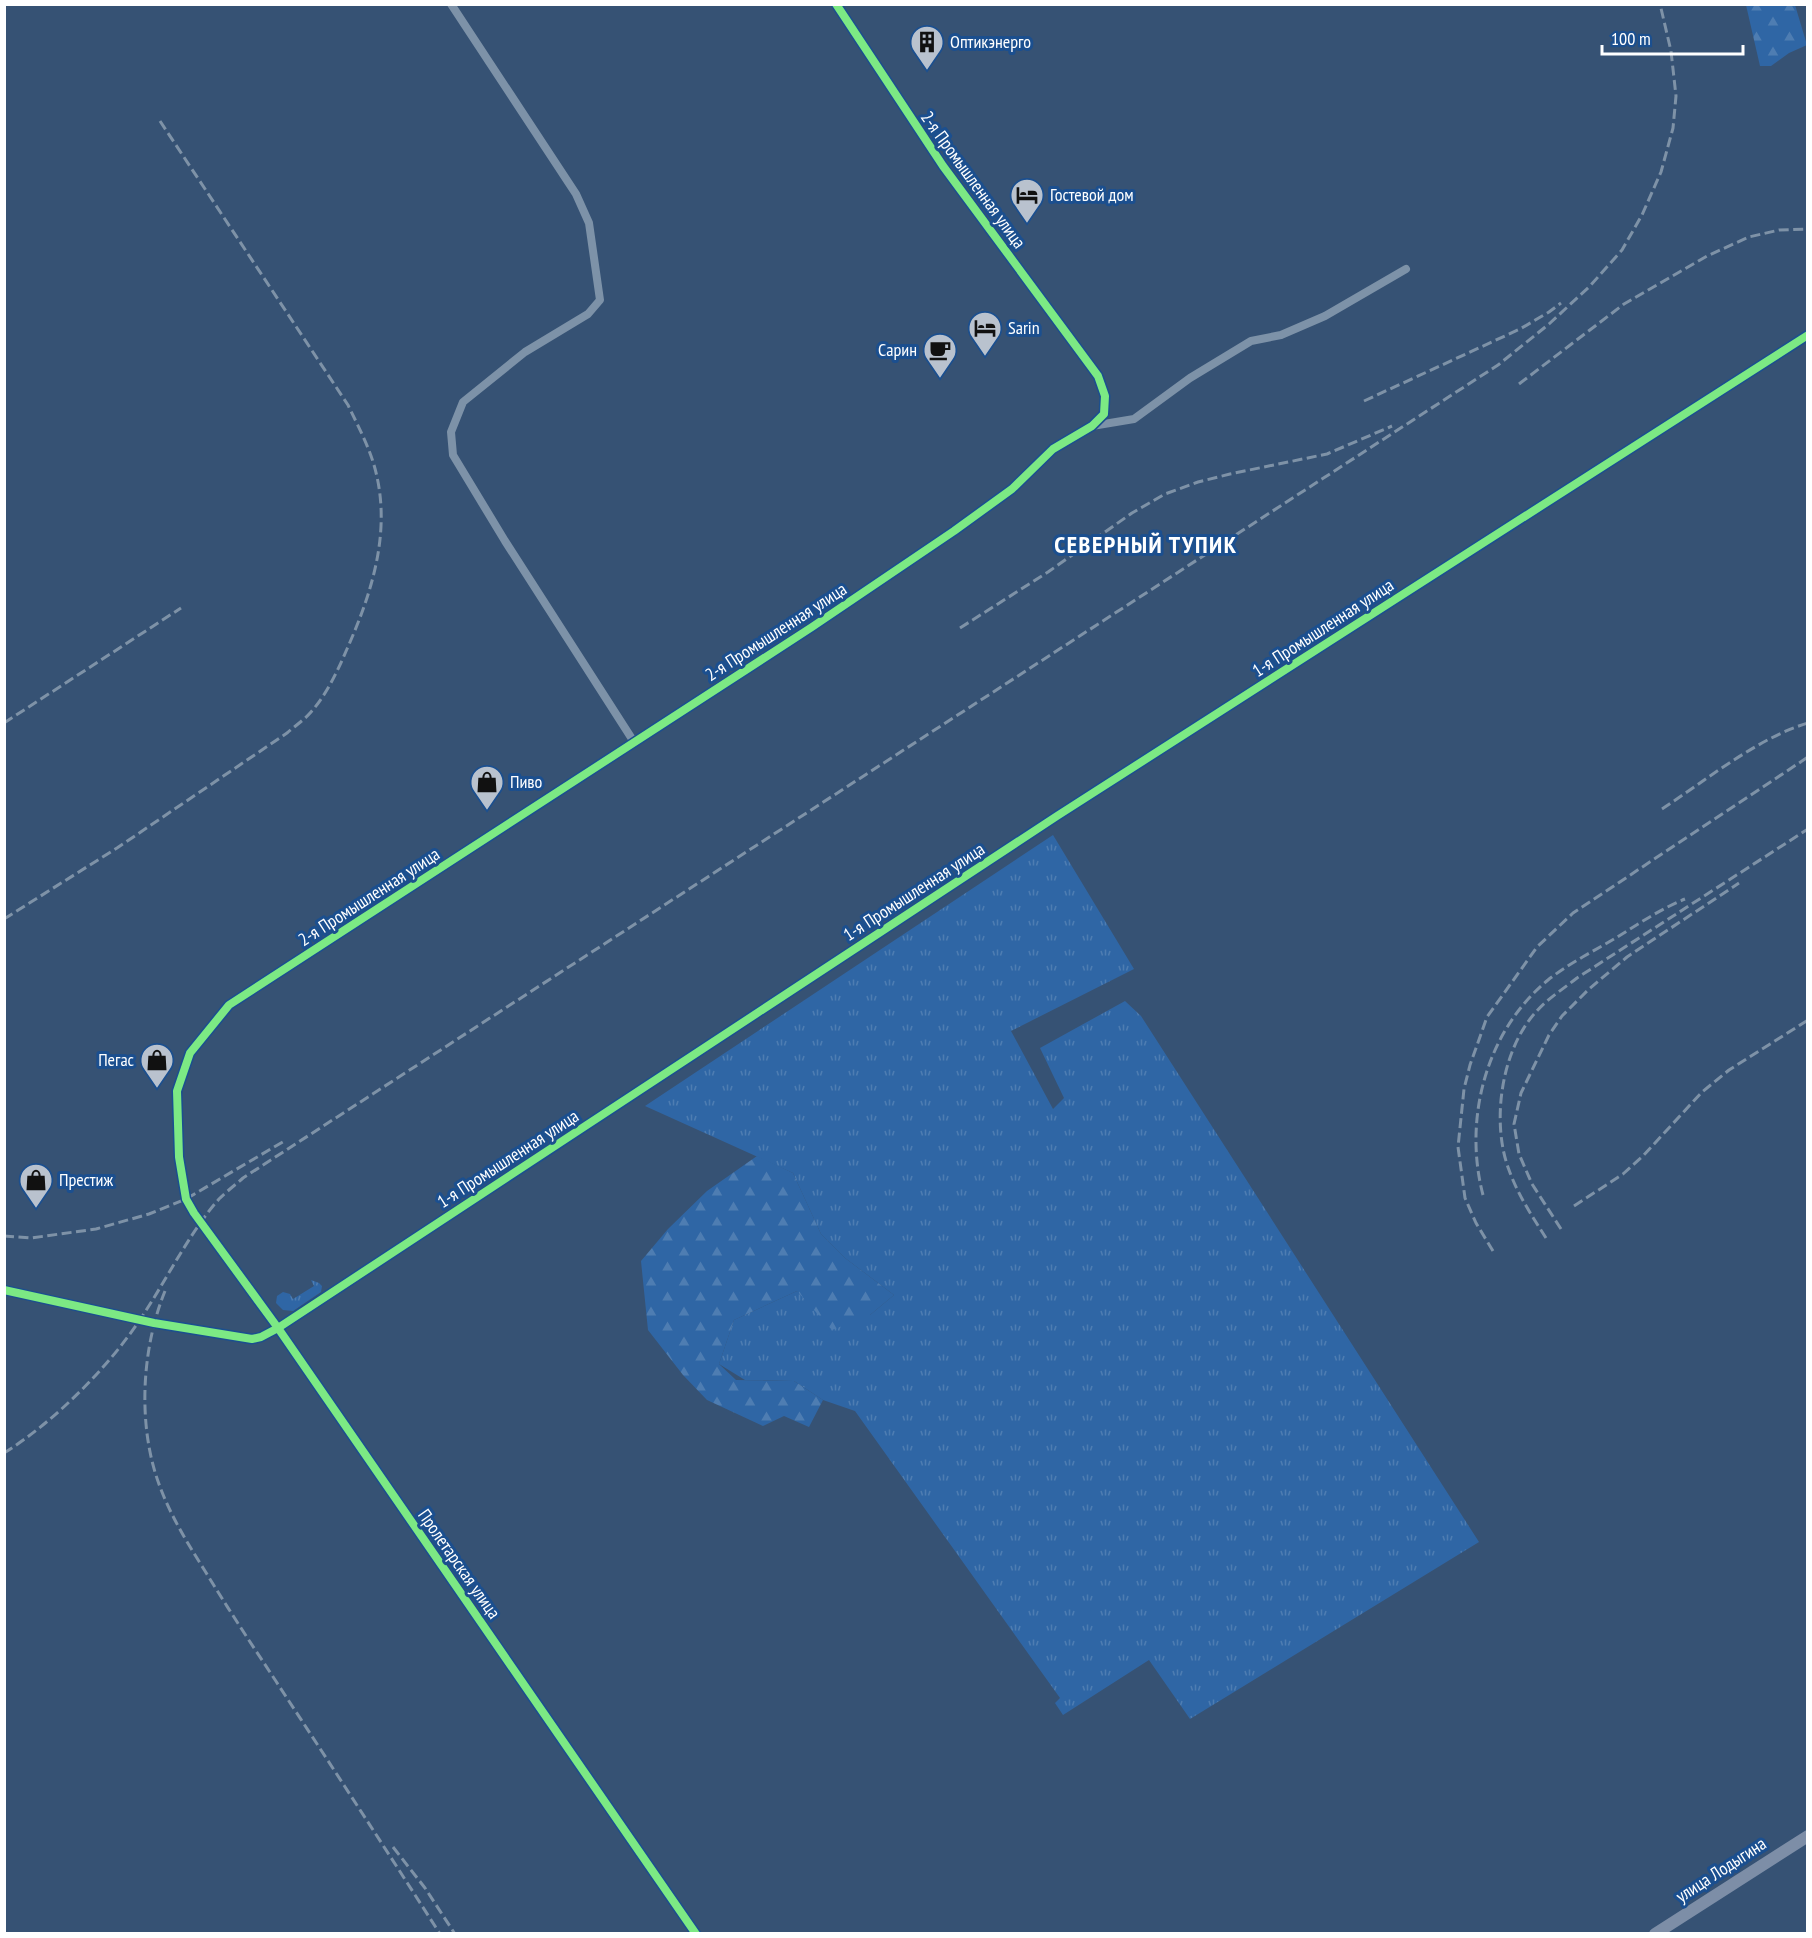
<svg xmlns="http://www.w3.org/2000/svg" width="1812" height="1938" viewBox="0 0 1812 1938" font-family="'PT Sans Narrow',sans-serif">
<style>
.grass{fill:url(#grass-tufts)}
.forest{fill:url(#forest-firs)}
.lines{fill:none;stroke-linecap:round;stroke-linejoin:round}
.minor{stroke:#7d92a8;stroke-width:8}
.primary{stroke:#7d8ea7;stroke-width:12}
.rail{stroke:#7e92a7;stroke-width:3;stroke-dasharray:10 4.5;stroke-linecap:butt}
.cycleway-casing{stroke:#1b4f8f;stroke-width:11}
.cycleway{stroke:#7ce984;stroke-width:8}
.labels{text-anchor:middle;stroke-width:6;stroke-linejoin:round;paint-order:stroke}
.poi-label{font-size:18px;fill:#fff;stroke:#1b4f8f;text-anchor:start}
.street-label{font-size:18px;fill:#fff;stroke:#1b4f8f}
.district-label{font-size:24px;font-weight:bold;letter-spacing:1.5px;fill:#fff;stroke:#1b4f8f}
</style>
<defs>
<pattern id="grass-tufts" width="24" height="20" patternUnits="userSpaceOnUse" patternTransform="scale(1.5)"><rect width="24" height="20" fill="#2f66a5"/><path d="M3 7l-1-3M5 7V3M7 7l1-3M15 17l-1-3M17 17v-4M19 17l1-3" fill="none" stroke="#4e7db2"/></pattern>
<pattern id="forest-firs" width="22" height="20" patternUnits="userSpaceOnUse" patternTransform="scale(1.5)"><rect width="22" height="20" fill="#2f66a5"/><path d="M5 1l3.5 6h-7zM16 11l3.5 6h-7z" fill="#4e7db2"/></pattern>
</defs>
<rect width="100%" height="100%" fill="#365274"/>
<!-- grass -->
<g class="grass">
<path d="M1053,835L1134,969L1011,1031L1053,1109L1064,1098L1040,1048L1125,1001L1141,1016L1479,1542L1190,1719L1149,1660L1063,1715L1055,1703L1060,1698L855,1411L823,1400L794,1381L745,1380L719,1364L734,1320L797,1291L870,1315L894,1295L845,1258L821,1234L793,1173L645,1106Z"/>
<path d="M311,1280L319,1283L322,1286L321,1292L293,1311L283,1310L276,1303L277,1296L283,1292L290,1294L293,1299L314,1286Z"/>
</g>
<!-- forest -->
<g class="forest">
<path d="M1746,5H1795L1807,45L1789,53L1771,66H1760Z"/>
<path d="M757,1156L793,1173L821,1234L845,1258L894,1295L870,1315L832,1330L797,1291L734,1320L719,1364L736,1380L794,1381L823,1400L809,1427L784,1416L763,1426L707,1400L683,1375L648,1330L641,1261L668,1229L707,1191Z"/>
</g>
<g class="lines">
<!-- minor -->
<g class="minor">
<path d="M451,4L576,194L589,223L600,300L588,314L525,352L463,402L451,432L453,455L505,541L634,742"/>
<path d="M1092,426L1134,419L1190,378L1251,341L1281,335L1325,316L1406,269"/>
<path d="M4,1290L154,1323L252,1339L261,1337L278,1328L1057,816L1808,335"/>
<path d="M696,1934L278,1328L194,1213L186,1199L179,1157L177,1091L190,1053L229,1005L812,627L954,531L1012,489L1053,449L1092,426L1104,414L1105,396L1098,376L943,166L836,4"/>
</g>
<!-- primary -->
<path class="primary" d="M1655,1934L1808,1836"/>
<!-- rail -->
<g class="rail">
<path d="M1519,384L1624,304L1707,256L1749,237L1779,230L1808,229"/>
<path d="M1364,401L1520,329L1549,312L1561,303"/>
<path d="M960,628L1048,572L1132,513L1165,494L1198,482L1230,474L1327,454L1392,426"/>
<path d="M4,723L181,608"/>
<path d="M1662,809C1705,781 1759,737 1808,723"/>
<path d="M4,919L117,848L287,733C295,726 304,720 311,712C327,694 338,670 347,649C371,595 390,536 377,477C372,452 359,428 348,405L160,121"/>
<path d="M1483,1195C1463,1119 1486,1031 1548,980C1568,964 1592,952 1614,939C1637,925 1660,909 1685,899"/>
<path d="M1574,1206L1623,1174L1643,1156L1702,1092L1729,1070L1808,1020"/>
<path d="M1561,1229L1532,1184L1519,1154L1514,1124L1521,1093L1549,1035L1562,1016L1589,989L1627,957L1739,883"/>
<path d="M4,1236L31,1238L96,1229L149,1214L186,1199L286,1140"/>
<path d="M1546,1238C1532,1216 1518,1195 1509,1170C1491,1123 1501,1051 1535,1013C1547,999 1563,989 1577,978L1808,829"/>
<path d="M1493,1251L1476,1223L1465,1198L1458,1147L1464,1089L1470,1065L1487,1017L1537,947L1573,913L1808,757"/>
<path d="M165,1291C144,1343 139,1407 152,1461C162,1502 183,1536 205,1571C224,1602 244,1633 264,1663C323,1753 382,1843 440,1934"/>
<path d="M4,1453C54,1422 109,1367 141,1318C166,1281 189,1233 219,1199C226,1192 235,1185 243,1178L1498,365L1549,324L1590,286L1622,250L1642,215L1661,172L1673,128L1676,96L1671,51L1660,4"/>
<path d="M393,1847L425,1888L455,1934"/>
</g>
<!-- cycleway casing -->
<g class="cycleway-casing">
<g id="cycleway">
<path d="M4,1290L154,1323L252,1339L261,1337L278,1328L1057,816L1808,335"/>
<path d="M696,1934L278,1328L194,1213L186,1199L179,1157L177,1091L190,1053L229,1005L812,627L954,531L1012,489L1053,449L1092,426L1104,414L1105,396L1098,376L943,166L836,4"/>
</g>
</g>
<!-- cycleway -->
<use href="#cycleway" class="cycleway"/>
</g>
<!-- icons -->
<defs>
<g id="building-pin" transform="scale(1.725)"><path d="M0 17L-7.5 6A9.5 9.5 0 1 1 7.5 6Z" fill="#b9c2ce" stroke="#1b4f8f"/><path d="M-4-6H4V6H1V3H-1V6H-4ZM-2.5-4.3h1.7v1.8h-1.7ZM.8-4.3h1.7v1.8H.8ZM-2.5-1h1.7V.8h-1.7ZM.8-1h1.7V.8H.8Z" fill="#111"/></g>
<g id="hotel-pin" transform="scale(1.725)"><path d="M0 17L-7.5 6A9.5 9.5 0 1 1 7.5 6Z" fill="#b9c2ce" stroke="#1b4f8f"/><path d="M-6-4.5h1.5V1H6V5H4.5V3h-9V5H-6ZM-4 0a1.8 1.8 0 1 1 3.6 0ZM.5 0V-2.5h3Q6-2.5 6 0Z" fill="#111"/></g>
<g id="cafe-pin" transform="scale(1.725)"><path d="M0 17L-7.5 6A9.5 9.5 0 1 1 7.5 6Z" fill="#b9c2ce" stroke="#1b4f8f"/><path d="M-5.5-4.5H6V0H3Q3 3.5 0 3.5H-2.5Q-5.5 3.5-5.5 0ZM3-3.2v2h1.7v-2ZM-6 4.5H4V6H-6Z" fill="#111"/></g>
<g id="shop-pin" transform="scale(1.725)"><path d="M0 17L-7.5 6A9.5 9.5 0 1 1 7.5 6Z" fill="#b9c2ce" stroke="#1b4f8f"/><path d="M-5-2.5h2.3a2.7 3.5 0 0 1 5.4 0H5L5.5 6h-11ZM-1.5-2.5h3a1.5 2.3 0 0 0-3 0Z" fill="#111"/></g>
</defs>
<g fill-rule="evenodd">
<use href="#building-pin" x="927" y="42"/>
<use href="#hotel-pin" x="1027" y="195"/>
<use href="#hotel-pin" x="985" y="328"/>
<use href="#cafe-pin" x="940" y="350"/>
<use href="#shop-pin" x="487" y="782"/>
<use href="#shop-pin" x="157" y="1060"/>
<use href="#shop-pin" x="36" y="1180"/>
</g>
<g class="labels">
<!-- poi labels -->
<g class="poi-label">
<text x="950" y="48">Оптикэнерго</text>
<text x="1050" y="201">Гостевой дом</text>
<text x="1008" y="334">Sarin</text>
<text x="917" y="356" text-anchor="end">Сарин</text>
<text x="510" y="788">Пиво</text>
<text x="134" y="1066" text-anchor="end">Пегас</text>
<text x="59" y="1186">Престиж</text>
</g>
<!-- street labels -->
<g class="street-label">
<text transform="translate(973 180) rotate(54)" y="6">2-я Промышленная улица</text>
<text transform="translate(1323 628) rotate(-33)" y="6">1-я Промышленная улица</text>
<text transform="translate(776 632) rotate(-33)" y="6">2-я Промышленная улица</text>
<text transform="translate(914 892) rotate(-33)" y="6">1-я Промышленная улица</text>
<text transform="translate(369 897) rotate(-33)" y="6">2-я Промышленная улица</text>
<text transform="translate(508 1159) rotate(-33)" y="6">1-я Промышленная улица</text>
<text transform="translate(459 1564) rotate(55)" y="6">Пролетарская улица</text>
<text transform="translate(1721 1870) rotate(-33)" y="6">улица Лодыгина</text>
</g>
<!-- district labels -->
<g class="district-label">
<text x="1146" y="553">СЕВЕРНЫЙ ТУПИК</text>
</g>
</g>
<!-- border -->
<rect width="1812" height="1938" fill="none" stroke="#ffffff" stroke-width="12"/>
<!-- scale -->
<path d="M1602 45v9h141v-9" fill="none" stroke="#ffffff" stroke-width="3"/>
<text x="1611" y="45" font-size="18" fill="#ffffff" stroke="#1b4f8f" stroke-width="4.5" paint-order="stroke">100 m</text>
</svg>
